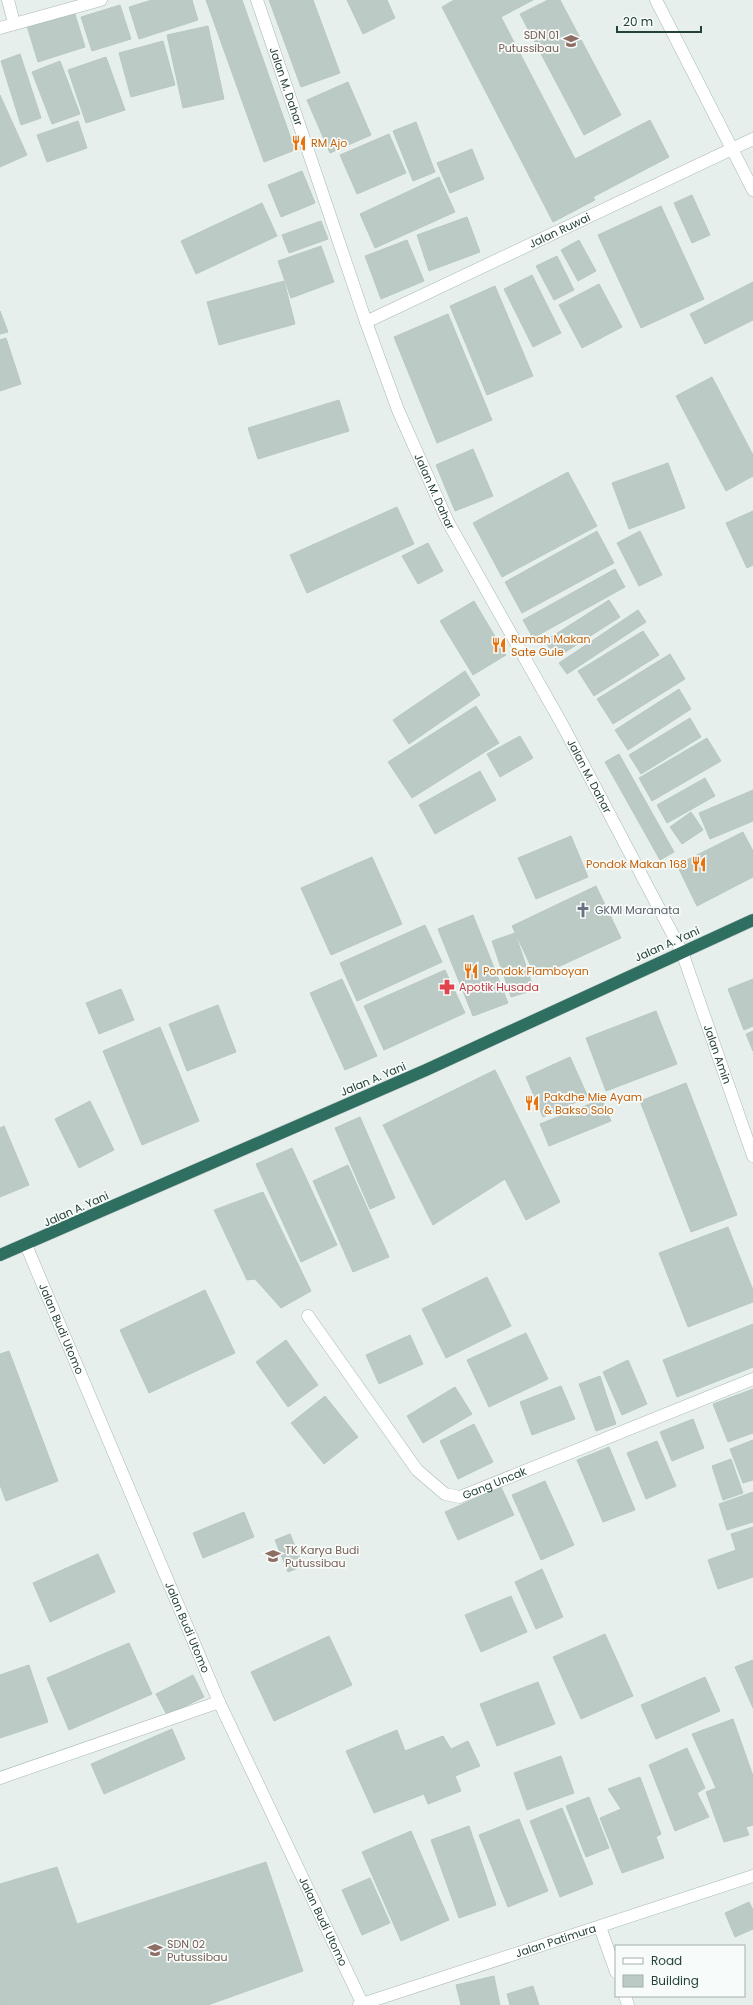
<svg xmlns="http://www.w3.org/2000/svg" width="753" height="2005" viewBox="0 0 753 2005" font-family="Poppins,sans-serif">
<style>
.building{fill:#bbcac4;stroke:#b8c9c2}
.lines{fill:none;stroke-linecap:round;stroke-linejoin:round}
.minor-casing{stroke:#a8b8b2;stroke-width:13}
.highway-casing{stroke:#c2cac8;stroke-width:13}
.minor{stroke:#fff;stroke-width:12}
.highway{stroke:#2f6f62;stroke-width:12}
.labels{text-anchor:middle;stroke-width:3.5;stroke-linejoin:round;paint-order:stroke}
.education-label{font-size:11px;fill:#785e54;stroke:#f7fbf9;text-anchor:start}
.street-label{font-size:11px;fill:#24423a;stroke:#f7fbf9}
.food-label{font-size:11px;fill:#c56008;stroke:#f7fbf9;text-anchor:start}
.worship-label{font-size:11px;fill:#5b616d;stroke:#f7fbf9;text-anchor:start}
.health-label{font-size:11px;fill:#be3a42;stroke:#f7fbf9;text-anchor:start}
</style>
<rect width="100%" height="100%" fill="#e6efeb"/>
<!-- building -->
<g class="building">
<path d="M152,0H192L198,20L139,39L129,7Z"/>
<path d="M206,0H242L295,150L264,162Z"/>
<path d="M269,0H313L340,73L301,87Z"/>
<path d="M347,0H387L395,18L363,34Z"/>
<path d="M454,0H533L501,17L575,159L650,120L669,157L593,197L595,200L553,222L442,7Z"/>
<path d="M548,0H560L621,115L584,135L520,14Z"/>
<path d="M120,5L131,39L92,51L81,17Z"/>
<path d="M74,11L85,47L38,62L27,26Z"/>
<path d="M208,26L224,99L183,108L167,35Z"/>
<path d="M163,41L175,85L131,97L119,53Z"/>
<path d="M20,54L41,118L21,125L1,61Z"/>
<path d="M106,57L125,110L86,123L68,70Z"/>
<path d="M60,61L80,114L52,124L32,72Z"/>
<path d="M348,82L371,135L330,153L307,100Z"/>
<path d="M0,95L27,155L0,167Z"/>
<path d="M78,121L87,148L47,162L37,135Z"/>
<path d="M416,122L435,172L413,181L393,131Z"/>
<path d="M389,134L406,173L357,194L340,155Z"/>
<path d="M472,149L484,179L450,193L437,163Z"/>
<path d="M302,171L315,203L281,217L268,185Z"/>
<path d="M439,177L455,212L375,248L360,214Z"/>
<path d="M692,195L710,235L692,243L674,203Z"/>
<path d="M262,203L277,236L196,274L181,241Z"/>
<path d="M661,206L704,299L641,328L598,235Z"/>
<path d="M467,217L480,252L429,271L417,235Z"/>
<path d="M321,221L328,239L289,253L282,235Z"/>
<path d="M407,240L424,281L381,299L365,256Z"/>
<path d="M579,240L596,271L578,281L561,250Z"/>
<path d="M321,246L334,282L291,298L278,261Z"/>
<path d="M557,256L574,290L554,300L536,266Z"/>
<path d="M532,275L561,333L533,347L504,289Z"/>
<path d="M284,281L295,324L219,345L207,302Z"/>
<path d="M753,282V320L705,344L690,314Z"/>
<path d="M599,284L622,327L582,348L559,305Z"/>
<path d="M495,286L533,376L487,395L450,306Z"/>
<path d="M0,311L8,332L0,334Z"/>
<path d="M448,314L492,420L437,443L394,337Z"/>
<path d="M6,338L21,384L0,391V340Z"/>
<path d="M712,377L753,455V476L726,491L676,396Z"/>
<path d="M339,400L349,431L258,459L248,428Z"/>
<path d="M473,449L493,496L455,511L436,465Z"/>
<path d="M668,463L685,508L629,529L612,483Z"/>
<path d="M568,472L597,526L502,577L473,523Z"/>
<path d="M397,507L414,544L307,593L290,555Z"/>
<path d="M753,511V565L747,568L726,523Z"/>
<path d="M597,531L614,563L522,613L505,582Z"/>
<path d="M640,531L662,575L639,586L617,543Z"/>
<path d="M428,543L443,571L418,584L402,556Z"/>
<path d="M615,569L625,587L533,638L523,620Z"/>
<path d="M609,600L620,617L556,658L545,641Z"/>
<path d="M474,601L506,655L473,675L440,621Z"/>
<path d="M638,610L646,622L567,674L559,663Z"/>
<path d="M643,631L659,655L594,696L578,671Z"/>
<path d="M670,654L685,679L613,724L597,699Z"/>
<path d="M465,671L480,695L409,744L393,720Z"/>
<path d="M679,689L691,709L628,750L615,730Z"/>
<path d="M476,706L499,743L412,798L388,762Z"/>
<path d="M690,718L701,737L641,774L629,755Z"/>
<path d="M520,736L533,758L500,777L487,754Z"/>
<path d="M707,738L721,761L652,801L639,778Z"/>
<path d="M619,754L674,852L660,860L605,762Z"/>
<path d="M480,771L496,800L435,834L419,805Z"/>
<path d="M705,778L715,796L667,823L657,805Z"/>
<path d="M753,790V821L710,839L699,813Z"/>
<path d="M691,812L703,830L682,844L670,827Z"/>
<path d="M743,832L753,851V877L697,906L677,865Z"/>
<path d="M571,836L588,877L536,899L518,858Z"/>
<path d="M372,857L402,924L331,955L301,888Z"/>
<path d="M596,886L621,938L536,977L512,926Z"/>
<path d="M473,915L508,1003L473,1016L438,929Z"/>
<path d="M425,925L442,962L357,1001L340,963Z"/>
<path d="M515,933L534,990L511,997L492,941Z"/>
<path d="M445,970L465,1013L384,1050L364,1006Z"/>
<path d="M342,979L377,1056L345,1070L310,993Z"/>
<path d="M753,979V1026L744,1030L728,989Z"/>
<path d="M121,989L134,1020L99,1034L86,1003Z"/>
<path d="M218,1005L236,1052L187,1071L169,1024Z"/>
<path d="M656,1011L677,1064L606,1091L586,1038Z"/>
<path d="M160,1027L199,1121L142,1145L103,1051Z"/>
<path d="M753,1031V1051L746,1034Z"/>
<path d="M570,1057L588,1097L543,1117L526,1077Z"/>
<path d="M495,1070L560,1202L526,1220L505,1179L433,1225L383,1125Z"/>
<path d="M686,1083L737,1215L691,1232L640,1101Z"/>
<path d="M602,1099L611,1121L549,1146L540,1124Z"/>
<path d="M90,1101L114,1150L79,1168L55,1119Z"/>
<path d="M360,1117L395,1198L370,1209L335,1128Z"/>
<path d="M4,1126L29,1185L0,1197V1128Z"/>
<path d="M292,1148L337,1245L301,1262L256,1164Z"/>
<path d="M348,1165L389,1257L353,1272L313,1181Z"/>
<path d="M263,1192L311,1291L281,1308L255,1279L247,1280L214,1210Z"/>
<path d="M728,1227L753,1290V1302L688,1327L659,1253Z"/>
<path d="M487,1277L511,1326L446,1358L422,1309Z"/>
<path d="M205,1290L235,1353L149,1393L120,1330Z"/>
<path d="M753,1324V1367L677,1397L663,1360Z"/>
<path d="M526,1333L548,1379L489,1407L467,1360Z"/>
<path d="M410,1335L423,1364L379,1384L366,1355Z"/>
<path d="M286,1340L318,1385L288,1407L256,1362Z"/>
<path d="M9,1351L58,1481L6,1501L0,1485V1354Z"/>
<path d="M628,1360L647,1404L622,1415L603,1372Z"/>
<path d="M600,1376L616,1424L596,1431L579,1384Z"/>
<path d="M561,1386L575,1419L532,1435L520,1402Z"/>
<path d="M455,1387L472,1414L423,1443L407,1416Z"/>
<path d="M753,1389V1433L728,1442L713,1404Z"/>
<path d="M325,1396L358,1437L324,1464L291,1423Z"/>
<path d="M693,1419L704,1448L672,1461L660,1432Z"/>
<path d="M474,1424L493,1462L458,1479L440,1441Z"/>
<path d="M753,1440V1480L743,1483L730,1449Z"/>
<path d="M657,1441L676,1486L646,1499L627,1453Z"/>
<path d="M609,1447L635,1510L603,1522L577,1460Z"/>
<path d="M731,1459L743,1493L723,1500L712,1466Z"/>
<path d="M545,1481L574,1545L541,1560L512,1495Z"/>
<path d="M501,1487L514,1515L458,1540L445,1512Z"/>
<path d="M753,1492V1522L727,1530L719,1504Z"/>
<path d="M244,1512L254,1537L203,1558L193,1533Z"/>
<path d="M753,1527V1577L718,1589L708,1560L736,1550L731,1534Z"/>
<path d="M290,1534L303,1566L288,1572L275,1540Z"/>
<path d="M98,1554L115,1592L50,1622L33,1583Z"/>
<path d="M542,1569L563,1617L536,1629L515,1582Z"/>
<path d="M511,1596L527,1632L481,1652L465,1615Z"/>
<path d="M605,1634L633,1696L581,1719L553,1657Z"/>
<path d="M329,1636L352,1685L274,1721L251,1672Z"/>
<path d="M129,1643L152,1694L69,1730L47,1678Z"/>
<path d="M753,1660V1708L735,1667Z"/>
<path d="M29,1665L48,1722L0,1738V1675Z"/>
<path d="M193,1675L204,1697L167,1715L156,1694Z"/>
<path d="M705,1677L720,1711L656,1739L641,1705Z"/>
<path d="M538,1682L555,1724L497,1746L480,1704Z"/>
<path d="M733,1719L753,1776V1825L746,1827L749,1835L724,1842L706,1792L716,1788L692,1734Z"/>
<path d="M172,1729L185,1759L104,1794L91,1764Z"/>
<path d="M397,1730L405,1751L443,1736L451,1749L468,1741L480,1766L455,1776L461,1791L428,1804L424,1794L374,1813L346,1751Z"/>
<path d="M687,1748L705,1788L697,1793L709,1817L675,1831L649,1765Z"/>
<path d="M561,1756L574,1793L527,1810L514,1773Z"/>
<path d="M640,1777L661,1834L656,1837L664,1858L622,1873L600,1818L621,1809L608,1789Z"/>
<path d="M589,1797L609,1848L586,1857L566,1806Z"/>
<path d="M562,1808L593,1884L560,1897L530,1821Z"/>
<path d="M519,1819L548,1891L508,1907L479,1835Z"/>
<path d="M469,1826L496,1905L459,1918L431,1840Z"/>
<path d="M411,1831L449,1920L401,1941L362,1852Z"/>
<path d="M266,1862L303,1971L208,2005H0V1884L57,1867L77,1924Z"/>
<path d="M370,1878L390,1923L362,1935L342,1890Z"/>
<path d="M749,1902L753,1910V1929L735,1937L725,1913Z"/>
<path d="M494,1976L500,2005H461L456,1985Z"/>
<path d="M533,1986L539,2005H510L507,1994Z"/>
</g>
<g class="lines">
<!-- minor casing -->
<g class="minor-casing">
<g id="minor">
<path d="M8,0L14,23"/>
<path id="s1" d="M257,0L366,322L398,410L448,522L563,726L682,952L753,1156"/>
<path d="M656,0L753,190"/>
<path d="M0,28L101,0"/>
<path id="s2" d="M366,322L753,139"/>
<path id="s3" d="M26,1245L219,1702L363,2005"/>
<path id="s4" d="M308,1316L417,1470L445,1494L460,1497L753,1379"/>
<path d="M0,1778L219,1702"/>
<path d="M600,1927L616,1972"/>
<path d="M625,1996L628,2005"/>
<path id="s5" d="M359,2005L753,1876"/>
</g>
</g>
<!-- highway casing -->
<g class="highway-casing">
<path id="highway" d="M0,1255L426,1070L753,920"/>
</g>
<!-- minor -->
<use href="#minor" class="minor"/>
<!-- highway -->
<use href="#highway" class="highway"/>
</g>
<!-- icons -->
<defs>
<g id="school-bare" transform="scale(1.2)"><path d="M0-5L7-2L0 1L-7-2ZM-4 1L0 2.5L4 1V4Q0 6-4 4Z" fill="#8d6e63" stroke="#f7fbf9" stroke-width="2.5" paint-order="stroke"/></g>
<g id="restaurant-bare" transform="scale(1.2)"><path d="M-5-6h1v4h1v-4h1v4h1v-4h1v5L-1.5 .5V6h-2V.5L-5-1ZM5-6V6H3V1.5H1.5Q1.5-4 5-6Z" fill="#e8710a" stroke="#f7fbf9" stroke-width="2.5" paint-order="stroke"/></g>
<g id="church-bare" transform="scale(1.2)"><path d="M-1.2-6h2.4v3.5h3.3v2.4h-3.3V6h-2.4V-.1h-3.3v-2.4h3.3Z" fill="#6b7280" stroke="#f7fbf9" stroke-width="2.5" paint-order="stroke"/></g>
<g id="pharmacy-bare" transform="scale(1.2)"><path d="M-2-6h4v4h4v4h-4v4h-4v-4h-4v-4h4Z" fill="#e0444e" stroke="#f7fbf9" stroke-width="2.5" paint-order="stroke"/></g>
</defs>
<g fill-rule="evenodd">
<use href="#school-bare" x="571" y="41"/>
<use href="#restaurant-bare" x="299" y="143"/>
<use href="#restaurant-bare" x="499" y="645"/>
<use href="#restaurant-bare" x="699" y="864"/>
<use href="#church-bare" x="583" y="910"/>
<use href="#restaurant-bare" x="471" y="971"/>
<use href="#pharmacy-bare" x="447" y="987"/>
<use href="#restaurant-bare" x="532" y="1103"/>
<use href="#school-bare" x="273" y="1556"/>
<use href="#school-bare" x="155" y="1950"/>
</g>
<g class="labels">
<!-- education labels -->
<g class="education-label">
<text x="559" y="39" text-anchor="end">SDN 01<tspan x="559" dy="13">Putussibau</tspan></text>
<text x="285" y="1554">TK Karya Budi<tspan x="285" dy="13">Putussibau</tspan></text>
<text x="167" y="1948">SDN 02<tspan x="167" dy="13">Putussibau</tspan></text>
</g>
<!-- street labels -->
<g class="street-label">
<text dy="4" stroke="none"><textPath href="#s1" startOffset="91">Jalan M. Dahar</textPath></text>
<text dy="4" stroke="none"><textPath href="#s2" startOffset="214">Jalan Ruwai</textPath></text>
<text dy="4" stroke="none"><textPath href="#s1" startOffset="523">Jalan M. Dahar</textPath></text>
<text dy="4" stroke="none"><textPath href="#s1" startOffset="847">Jalan M. Dahar</textPath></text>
<text transform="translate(667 944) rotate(-24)" y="4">Jalan A. Yani</text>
<text dy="4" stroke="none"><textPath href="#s1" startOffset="1154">Jalan Amin</textPath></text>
<text transform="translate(373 1079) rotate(-23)" y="4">Jalan A. Yani</text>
<text transform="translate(76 1209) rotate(-24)" y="4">Jalan A. Yani</text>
<text dy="4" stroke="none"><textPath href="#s3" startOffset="91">Jalan Budi Utomo</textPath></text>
<text dy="4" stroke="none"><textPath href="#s4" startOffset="278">Gang Uncak</textPath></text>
<text dy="4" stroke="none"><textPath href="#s3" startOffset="415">Jalan Budi Utomo</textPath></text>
<text dy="4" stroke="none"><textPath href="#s3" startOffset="739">Jalan Budi Utomo</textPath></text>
<text dy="4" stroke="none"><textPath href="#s5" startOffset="207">Jalan Patimura</textPath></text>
</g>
<!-- food labels -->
<g class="food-label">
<text x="311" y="147">RM Ajo</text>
<text x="511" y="643">Rumah Makan<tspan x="511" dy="13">Sate Gule</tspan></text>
<text x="687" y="868" text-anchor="end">Pondok Makan 168</text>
<text x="483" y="975">Pondok Flamboyan</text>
<text x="544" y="1101">Pakdhe Mie Ayam<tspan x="544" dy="13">&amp; Bakso Solo</tspan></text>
</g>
<!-- worship labels -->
<g class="worship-label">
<text x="595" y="914">GKMI Maranata</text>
</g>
<!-- health labels -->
<g class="health-label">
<text x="459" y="991">Apotik Husada</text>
</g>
</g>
<!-- legend -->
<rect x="615" y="1945" width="130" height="52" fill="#f7fbf9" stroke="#a3b1ad"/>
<rect x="623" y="1958" width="20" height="6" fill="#ffffff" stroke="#a3b1ad"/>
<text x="651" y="1965" font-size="12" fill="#24423a">Road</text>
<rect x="623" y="1975" width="20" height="12" fill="#bbcac4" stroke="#a3b1ad"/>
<text x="651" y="1985" font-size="12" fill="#24423a">Building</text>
<!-- scale -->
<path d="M617 26v6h84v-6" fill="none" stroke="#24423a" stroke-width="2"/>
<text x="623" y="26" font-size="12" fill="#24423a" stroke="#f7fbf9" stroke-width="3" paint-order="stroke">20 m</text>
</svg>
